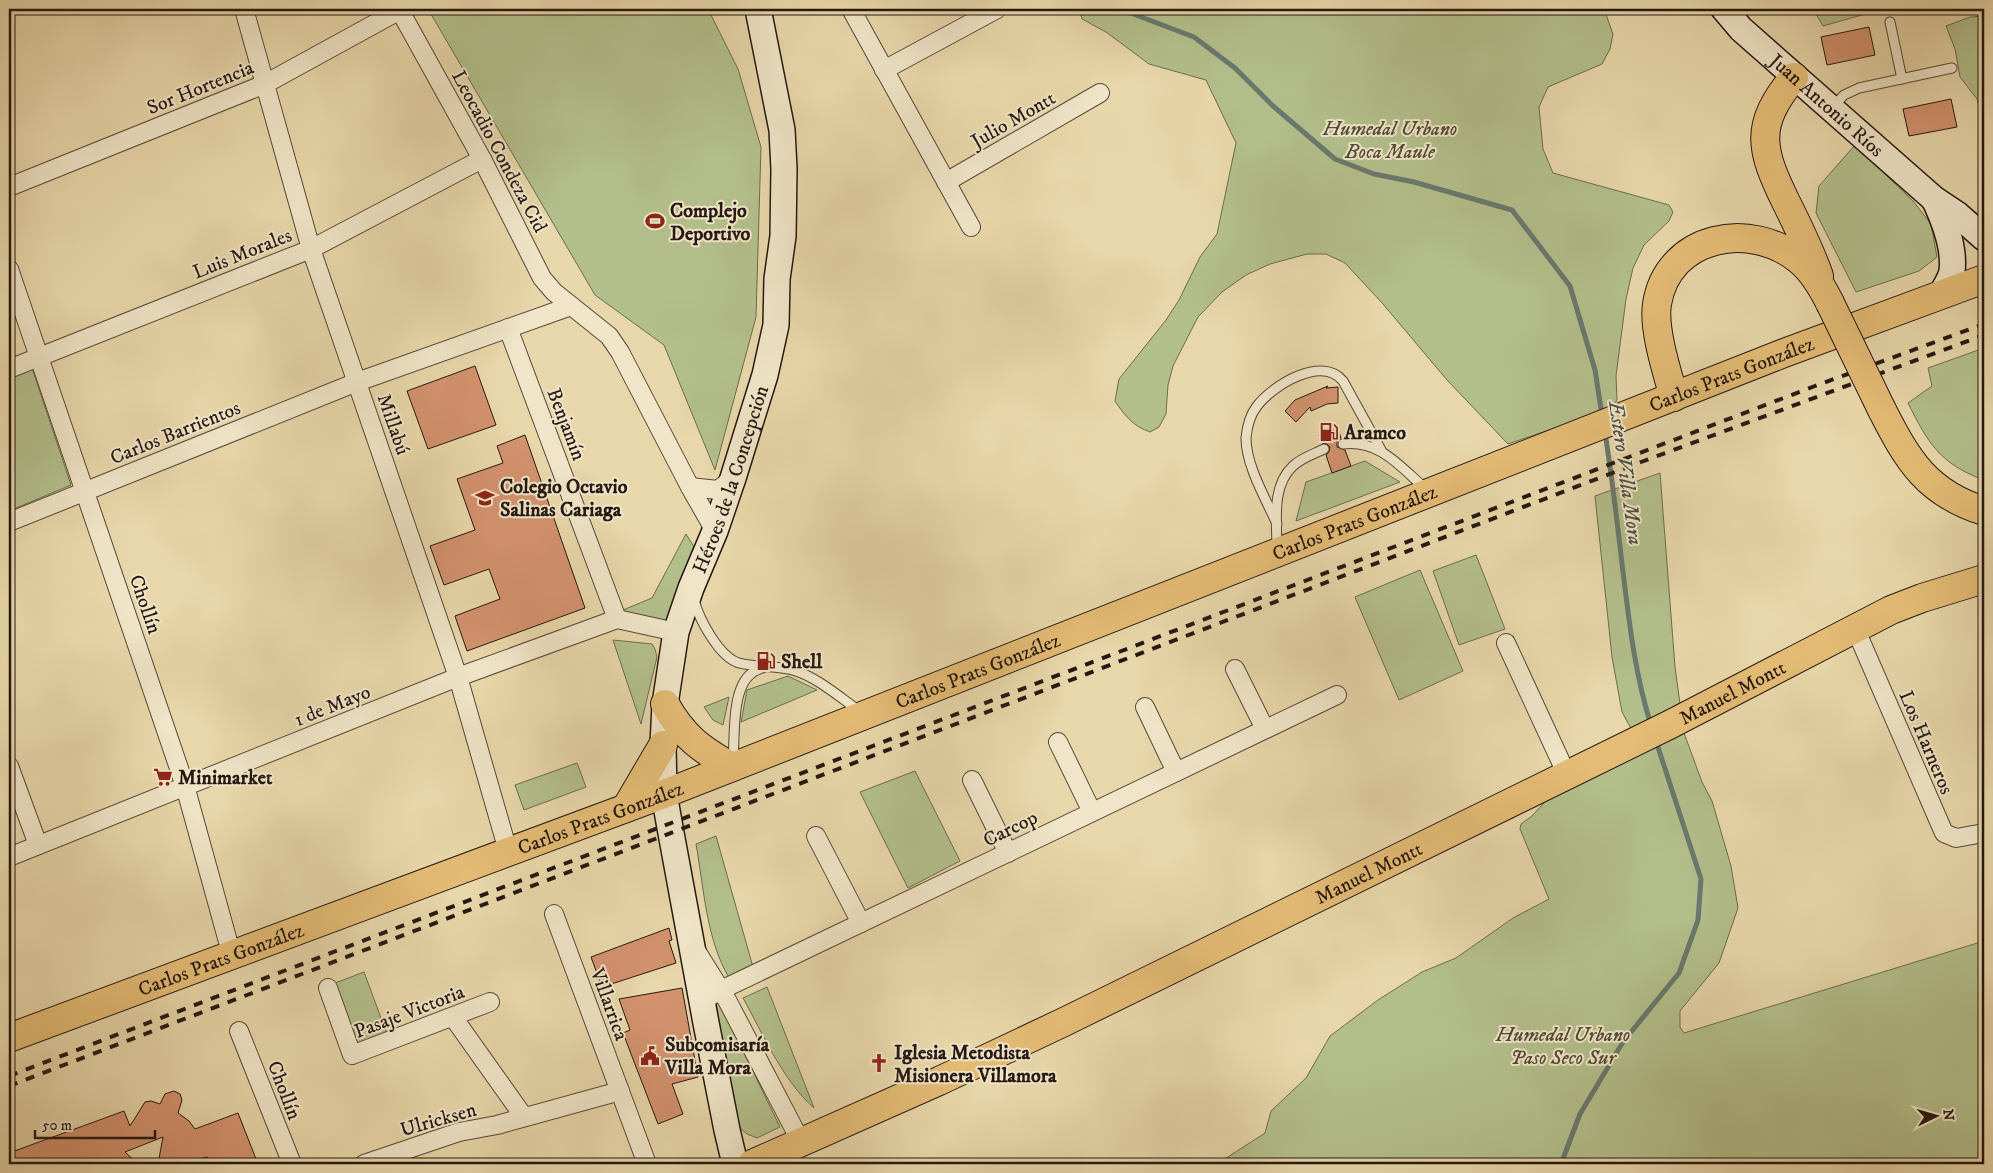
<svg xmlns="http://www.w3.org/2000/svg" width="1993" height="1173" viewBox="0 0 1993 1173" font-family="'IM FELL DW Pica',serif">
<style>
.green{fill:#b3bf8b;stroke:#6c6c4e}
.lines{fill:none;stroke-linecap:round;stroke-linejoin:round}
.stream{stroke:#69796e;stroke-width:5}
.building{fill:#d3926e;stroke:#251812}
.lane-casing{stroke:#564838;stroke-width:11}
.street-casing{stroke:#564838;stroke-width:20}
.secondary-casing{stroke:#251812;stroke-width:28}
.primary-casing{stroke:#251812;stroke-width:30}
.lane{stroke:#f0e5c8;stroke-width:9}
.street{stroke:#f0e5c8;stroke-width:18}
.secondary{stroke:#f0e5c8;stroke-width:25}
.primary{stroke:#e4bc75;stroke-width:28}
.rail{stroke:#251812;stroke-width:4;stroke-dasharray:9 9;stroke-linecap:butt}
.primary-bridge-casing{stroke:#251812;stroke-width:30;stroke-linecap:butt}
.primary-bridge{stroke:#e4bc75;stroke-width:28}
.labels{text-anchor:middle;stroke-width:4;stroke-linejoin:round;paint-order:stroke}
.street-label{font-size:20px;fill:#251812;stroke:#f0e5c8}
.park-label{font-size:20px;font-style:italic;fill:#504a36;stroke:#f0e5c8}
.poi-label{font-size:20px;font-weight:bold;fill:#251812;stroke:#f0e5c8;text-anchor:start}
.water-label{font-size:21px;font-style:italic;fill:#4d5048;stroke:#f0e5c8}
</style>
<rect width="100%" height="100%" fill="#e8d7aa"/>
<filter id="stains"><feTurbulence type="fractalNoise" baseFrequency=".004" numOctaves="4"/><feColorMatrix values="0 0 0 0 .2 0 0 0 0 .09 0 0 0 0 .02 0 0 0 .5 -.17"/></filter>
<radialGradient id="worn" r=".72"><stop offset=".6" stop-color="#630" stop-opacity="0"/><stop offset="1" stop-color="#630" stop-opacity=".3"/></radialGradient>
<!-- green -->
<g class="green">
<path d="M428,9H708L738,69L761,147L756,317L715,470L664,345L595,295Z"/>
<path d="M1079,9H1604L1613,34L1610,49L1602,64L1548,87L1539,107L1543,149L1553,173L1669,205L1673,212L1669,221L1644,245L1633,268L1626,299L1616,376L1617,400L1611,409L1508,444L1447,380L1383,304L1345,263L1326,254H1307L1270,264L1246,275L1222,292L1198,317L1173,366L1168,385L1166,414L1159,427L1150,432C1133,426 1125,416 1115,401L1119,379L1166,320L1179,300L1200,257L1217,234L1236,143L1206,80L1149,64L1106,32L1082,19Z"/>
<path d="M1813,9H1883L1823,26Z"/>
<path d="M1984,16V121L1977,99L1960,77L1955,49L1946,26L1970,17Z"/>
<path d="M1855,145L1913,201L1931,224L1937,257L1919,271L1856,292L1816,213L1819,186Z"/>
<path d="M1984,348V480C1940,464 1928,443 1908,403L1932,386L1928,368Z"/>
<path d="M32,368L71,485L9,511V377Z"/>
<path d="M1365,461L1400,482L1296,521L1306,482Z"/>
<path d="M1660,473L1675,667L1684,733L1702,782L1712,801L1731,866L1738,908L1719,963L1680,1011V1027L1684,1033L1984,941V1164H1217L1265,1133L1271,1111L1306,1078L1330,1036L1378,1000L1422,972L1456,958L1513,918L1549,899L1520,829L1521,824L1532,816L1551,795L1640,745L1622,712L1612,657L1595,496Z"/>
<path d="M686,534L696,550L667,621L662,623L623,615V610L652,598Z"/>
<path d="M1476,555L1505,629L1459,645L1433,571Z"/>
<path d="M1420,570L1463,671L1399,700L1355,597Z"/>
<path d="M613,640L652,644L655,649L657,657L641,724Z"/>
<path d="M788,676L817,690L741,722L747,690Z"/>
<path d="M729,697L723,725L713,720L704,707Z"/>
<path d="M577,763L586,787L524,810L515,785Z"/>
<path d="M915,771L960,861L908,888L860,792Z"/>
<path d="M716,836L753,967L729,978C706,938 704,889 696,844Z"/>
<path d="M364,972L388,1037L354,1050L330,985Z"/>
<path d="M767,987L814,1108C783,1081 763,1034 743,998Z"/>
<path d="M718,999L780,1127L757,1138L747,1134L740,1128L709,1004Z"/>
</g>
<g class="lines">
<!-- stream -->
<g class="stream">
<path d="M1120,9L1194,37L1235,68L1273,106L1335,159L1374,174L1414,182L1512,210L1570,286L1595,370L1602,415"/>
<path d="M1605,433C1613,482 1618,531 1624,580C1630,629 1636,678 1651,725"/>
<path d="M1561,1164L1580,1114L1623,1042L1679,973L1698,920L1701,879L1656,741"/>
</g>
</g>
<!-- building -->
<g class="building">
<path d="M1869,27L1875,55L1827,65L1821,37Z"/>
<path d="M1951,99L1957,127L1909,136L1903,109Z"/>
<path d="M475,366L496,425L428,449L407,391Z"/>
<path d="M1328,386L1326,388L1338,387V403L1327,404L1311,411L1310,407L1296,422L1285,411L1295,400Z"/>
<path d="M1338,429L1341,438L1337,441V447L1345,450L1351,466L1332,473L1326,455L1329,452L1330,447L1327,444L1322,443L1319,435Z"/>
<path d="M525,435L585,608L467,651L455,616L500,599L489,569L444,585L430,546L475,530L457,479L503,463L497,446Z"/>
<path d="M669,928L672,940L669,941L676,963L602,987L591,957Z"/>
<path d="M682,988L698,1077L672,1084L683,1114L658,1124L623,1033L630,1030L619,999Z"/>
<path d="M174,1091L180,1094L182,1100L178,1113L189,1121L195,1129L238,1113L258,1164H210L207,1157L192,1161L179,1160L178,1164H158L163,1137L125,1152L138,1164H9V1153L124,1111L130,1126L145,1102L151,1101L160,1104L165,1094Z"/>
</g>
<g class="lines">
<!-- lane casing -->
<g class="lane-casing">
<g id="lane">
<path d="M1890,22L1902,79"/>
<path d="M1833,107L1844,95L1859,88L1952,68"/>
<path d="M1343,444C1381,440 1400,467 1427,490"/>
<path d="M1277,524C1266,499 1246,466 1246,438C1247,427 1250,415 1257,406C1273,385 1322,355 1343,381L1381,450"/>
<path d="M1277,549C1277,522 1271,486 1293,466C1301,458 1314,454 1324,449"/>
<path d="M694,600C699,619 719,657 739,663C758,668 778,665 796,671C818,678 842,699 861,712"/>
<path d="M733,762C735,737 731,688 752,673C756,670 762,668 767,666"/>
</g>
</g>
<!-- street casing -->
<g class="street-casing">
<g id="street">
<path d="M244,9L311,249L458,677L508,851"/>
<path d="M399,9L482,159L542,278L554,292L609,336L620,352L690,487L715,531"/>
<path d="M851,9L971,227"/>
<path d="M884,70L997,9"/>
<path d="M946,182L1100,93"/>
<path d="M9,187L265,84L400,10"/>
<path d="M9,269L185,786L232,956"/>
<path d="M508,328L617,619"/>
<path d="M9,369L311,249L482,159"/>
<path d="M690,487L718,490L733,478"/>
<path d="M9,522L357,382L571,306"/>
<path d="M1855,628L1944,833L1956,838L1984,833"/>
<path d="M1506,643L1567,775"/>
<path d="M1235,669L1265,729"/>
<path d="M1145,707L1176,772"/>
<path d="M1058,742L1092,812"/>
<path d="M9,766L38,845"/>
<path d="M972,780L1008,853"/>
<path d="M816,836L861,923"/>
<path d="M9,857L458,677L617,619L676,632"/>
<path d="M554,914L647,1164"/>
<path d="M697,952L727,1000L801,1142"/>
<path d="M328,988L352,1055L490,1002"/>
<path d="M702,1001L721,990L1337,695"/>
<path d="M453,1017L524,1117"/>
<path d="M239,1031L292,1164"/>
<path d="M364,1164L459,1132L497,1125L620,1091"/>
</g>
</g>
<!-- secondary casing -->
<g class="secondary-casing">
<g id="secondary">
<path id="s1" d="M1724,9L1741,29L1934,199L1958,215L1984,238"/>
<path d="M1934,199C1944,220 1955,247 1952,271C1951,278 1945,287 1942,293"/>
<path id="s2" d="M735,1164L727,1130L706,1023L671,833L664,794L663,745L665,704L676,632L691,588L715,531L733,478L765,375L776,325L777,279L783,236L784,169L782,130L758,9"/>
</g>
</g>
<!-- primary casing -->
<g class="primary-casing">
<g id="primary">
<path d="M1794,77C1754,125 1760,149 1786,202C1798,226 1810,250 1819,276"/>
<path d="M1674,397C1667,372 1653,329 1657,304C1668,235 1751,220 1799,260C1813,271 1822,287 1830,303"/>
<path d="M1882,410C1908,461 1927,493 1984,511"/>
<path d="M665,704C683,737 701,749 732,767"/>
<path d="M626,808L663,745"/>
<path id="s3" d="M9,1038L664,794L1784,353L1984,279"/>
<path id="s4" d="M752,1164L939,1081L1064,1022L1669,725L1891,610L1922,598L1984,579"/>
</g>
</g>
<!-- lane -->
<use href="#lane" class="lane"/>
<!-- street -->
<use href="#street" class="street"/>
<!-- secondary -->
<use href="#secondary" class="secondary"/>
<!-- primary -->
<use href="#primary" class="primary"/>
<!-- rail -->
<g class="rail">
<path d="M9,1076L1815,386L1984,324"/>
<path d="M9,1086L1641,462L1984,335"/>
</g>
<!-- primary-bridge casing -->
<g class="primary-bridge-casing">
<path id="primary-bridge" d="M1830,303L1882,410"/>
</g>
<!-- primary-bridge -->
<use href="#primary-bridge" class="primary-bridge"/>
</g>
<!-- icons -->
<defs>
<g id="stadium-bare" transform="scale(1.5)"><path d="M0-5a6.5 5 0 1 0 0 10a6.5 5 0 1 0 0-10ZM-3.5-1.8h7v3.6h-7Z" fill="#8f2418" stroke="#f0e5c8" stroke-width="2.5" paint-order="stroke"/></g>
<g id="fuel-bare" transform="scale(1.5)"><path d="M-5.5-6h7V0h2V4h1.3V-2.5L3-4.5l.8-.8L6-3V5H2.5V1h-1V6h-7ZM-4.2-4.7v3.2H.2V-4.7Z" fill="#8f2418" stroke="#f0e5c8" stroke-width="2.5" paint-order="stroke"/></g>
<g id="school-bare" transform="scale(1.5)"><path d="M0-5L7-2L0 1L-7-2ZM-4 1L0 2.5L4 1V4Q0 6-4 4Z" fill="#8f2418" stroke="#f0e5c8" stroke-width="2.5" paint-order="stroke"/></g>
<g id="supermarket-bare" transform="scale(1.5)"><path d="M-6-5.5h2.5l.6 2H6L4.5 2H-2.5L-4.4-4H-6ZM-1.5 3.2a1.3 1.3 0 1 0 .1 0ZM3 3.2a1.3 1.3 0 1 0 .1 0Z" fill="#8f2418" stroke="#f0e5c8" stroke-width="2.5" paint-order="stroke"/></g>
<g id="civic-bare" transform="scale(1.5)"><path d="M-.6-6.5H3V-4.5H.6V-3L4-1V1h2V6H-6V1h2V-1L-.6-3ZM-1.2 2.5V6h2.4V2.5Z" fill="#8f2418" stroke="#f0e5c8" stroke-width="2.5" paint-order="stroke"/></g>
<g id="church-bare" transform="scale(1.5)"><path d="M-1.2-6h2.4v3.5h3.3v2.4h-3.3V6h-2.4V-.1h-3.3v-2.4h3.3Z" fill="#8f2418" stroke="#f0e5c8" stroke-width="2.5" paint-order="stroke"/></g>
</defs>
<g fill-rule="evenodd">
<use href="#stadium-bare" x="655" y="221"/>
<use href="#fuel-bare" x="1329" y="432"/>
<use href="#school-bare" x="485" y="498"/>
<use href="#fuel-bare" x="766" y="661"/>
<use href="#supermarket-bare" x="163" y="777"/>
<use href="#civic-bare" x="650" y="1056"/>
<use href="#church-bare" x="879" y="1063"/>
</g>
<g class="labels">
<!-- street labels -->
<g class="street-label">
<text transform="translate(200 87) rotate(-22)" y="7">Sor Hortencia</text>
<text dy="7" stroke="none"><textPath href="#s1" startOffset="141">Juan Antonio Ríos</textPath></text>
<text transform="translate(1013 119) rotate(-30)" y="7">Julio Montt</text>
<text transform="translate(500 151) rotate(62)" y="7">Leocadio Condeza Cid</text>
<text transform="translate(242 253) rotate(-22)" y="7">Luis Morales</text>
<text dy="7" stroke="none"><textPath href="#s3" startOffset="1846">Carlos Prats González</textPath></text>
<text transform="translate(394 424) rotate(71)" y="7">Millabú</text>
<text transform="translate(567 424) rotate(69)" y="7">Benjamín</text>
<text transform="translate(175 432) rotate(-22)" y="7">Carlos Barrientos</text>
<text dy="7" stroke="none"><textPath href="#s2" startOffset="702">Héroes de la Concepción</textPath></text>
<text dy="7" stroke="none"><textPath href="#s3" startOffset="1441">Carlos Prats González</textPath></text>
<text transform="translate(146 604) rotate(71)" y="7">Chollín</text>
<text dy="7" stroke="none"><textPath href="#s3" startOffset="1036">Carlos Prats González</textPath></text>
<text dy="7" stroke="none"><textPath href="#s4" startOffset="1088">Manuel Montt</textPath></text>
<text transform="translate(332 705) rotate(-22)" y="7">1 de Mayo</text>
<text transform="translate(1927 742) rotate(67)" y="7">Los Harneros</text>
<text dy="7" stroke="none"><textPath href="#s3" startOffset="631">Carlos Prats González</textPath></text>
<text transform="translate(1010 828) rotate(-26)" y="7">Carcop</text>
<text dy="7" stroke="none"><textPath href="#s4" startOffset="682">Manuel Montt</textPath></text>
<text dy="7" stroke="none"><textPath href="#s3" startOffset="226">Carlos Prats González</textPath></text>
<text transform="translate(610 1004) rotate(70)" y="7">Villarrica</text>
<text transform="translate(409 1011) rotate(-21)" y="7">Pasaje Victoria</text>
<text transform="translate(285 1090) rotate(69)" y="7">Chollín</text>
<text transform="translate(438 1119) rotate(-16)" y="7">Ulricksen</text>
</g>
<!-- park labels -->
<g class="park-label">
<text x="1390" y="135">Humedal Urbano<tspan x="1390" dy="23">Boca Maule</tspan></text>
<text x="1563" y="1041">Humedal Urbano<tspan x="1563" dy="23">Paso Seco Sur</tspan></text>
</g>
<!-- poi labels -->
<g class="poi-label">
<text x="670" y="217">Complejo<tspan x="670" dy="23">Deportivo</tspan></text>
<text x="1344" y="439">Aramco</text>
<text x="500" y="493">Colegio Octavio<tspan x="500" dy="23">Salinas Cariaga</tspan></text>
<text x="781" y="668">Shell</text>
<text x="178" y="784">Minimarket</text>
<text x="665" y="1051">Subcomisaría<tspan x="665" dy="23">Villa Mora</tspan></text>
<text x="894" y="1059">Iglesia Metodista<tspan x="894" dy="23">Misionera Villamora</tspan></text>
</g>
<!-- water labels -->
<g class="water-label">
<text transform="translate(1626 473) rotate(82)" y="7">Estero Villa Mora</text>
</g>
</g>
<!-- margin -->
<rect width="1993" height="1173" fill="none" stroke="#e8d7aa" stroke-width="30"/>
<rect x="10" y="10" width="1973" height="1153" fill="none" stroke="#251812" stroke-width="2.5"/>
<rect x="15" y="15" width="1963" height="1143" fill="none" stroke="#251812"/>
<!-- north arrow -->
<g transform="translate(1936 1116) rotate(85)" stroke="#f0e5c8" stroke-width="4" paint-order="stroke">
<path d="M0-4L9 19L0 12L-9 19Z" fill="#251812"/>
<text y="-8" font-size="14" font-weight="bold" text-anchor="middle" fill="#251812">N</text>
</g>
<!-- scale -->
<path d="M35 1130v8h120v-8" fill="none" stroke="#251812" stroke-width="2.5"/>
<text x="42" y="1130" font-size="15" fill="#251812" stroke="#f0e5c8" stroke-width="4" paint-order="stroke">50 m</text>
<rect width="100%" height="100%" filter="url(#stains)"/>
<rect width="100%" height="100%" fill="url(#worn)"/>
</svg>
